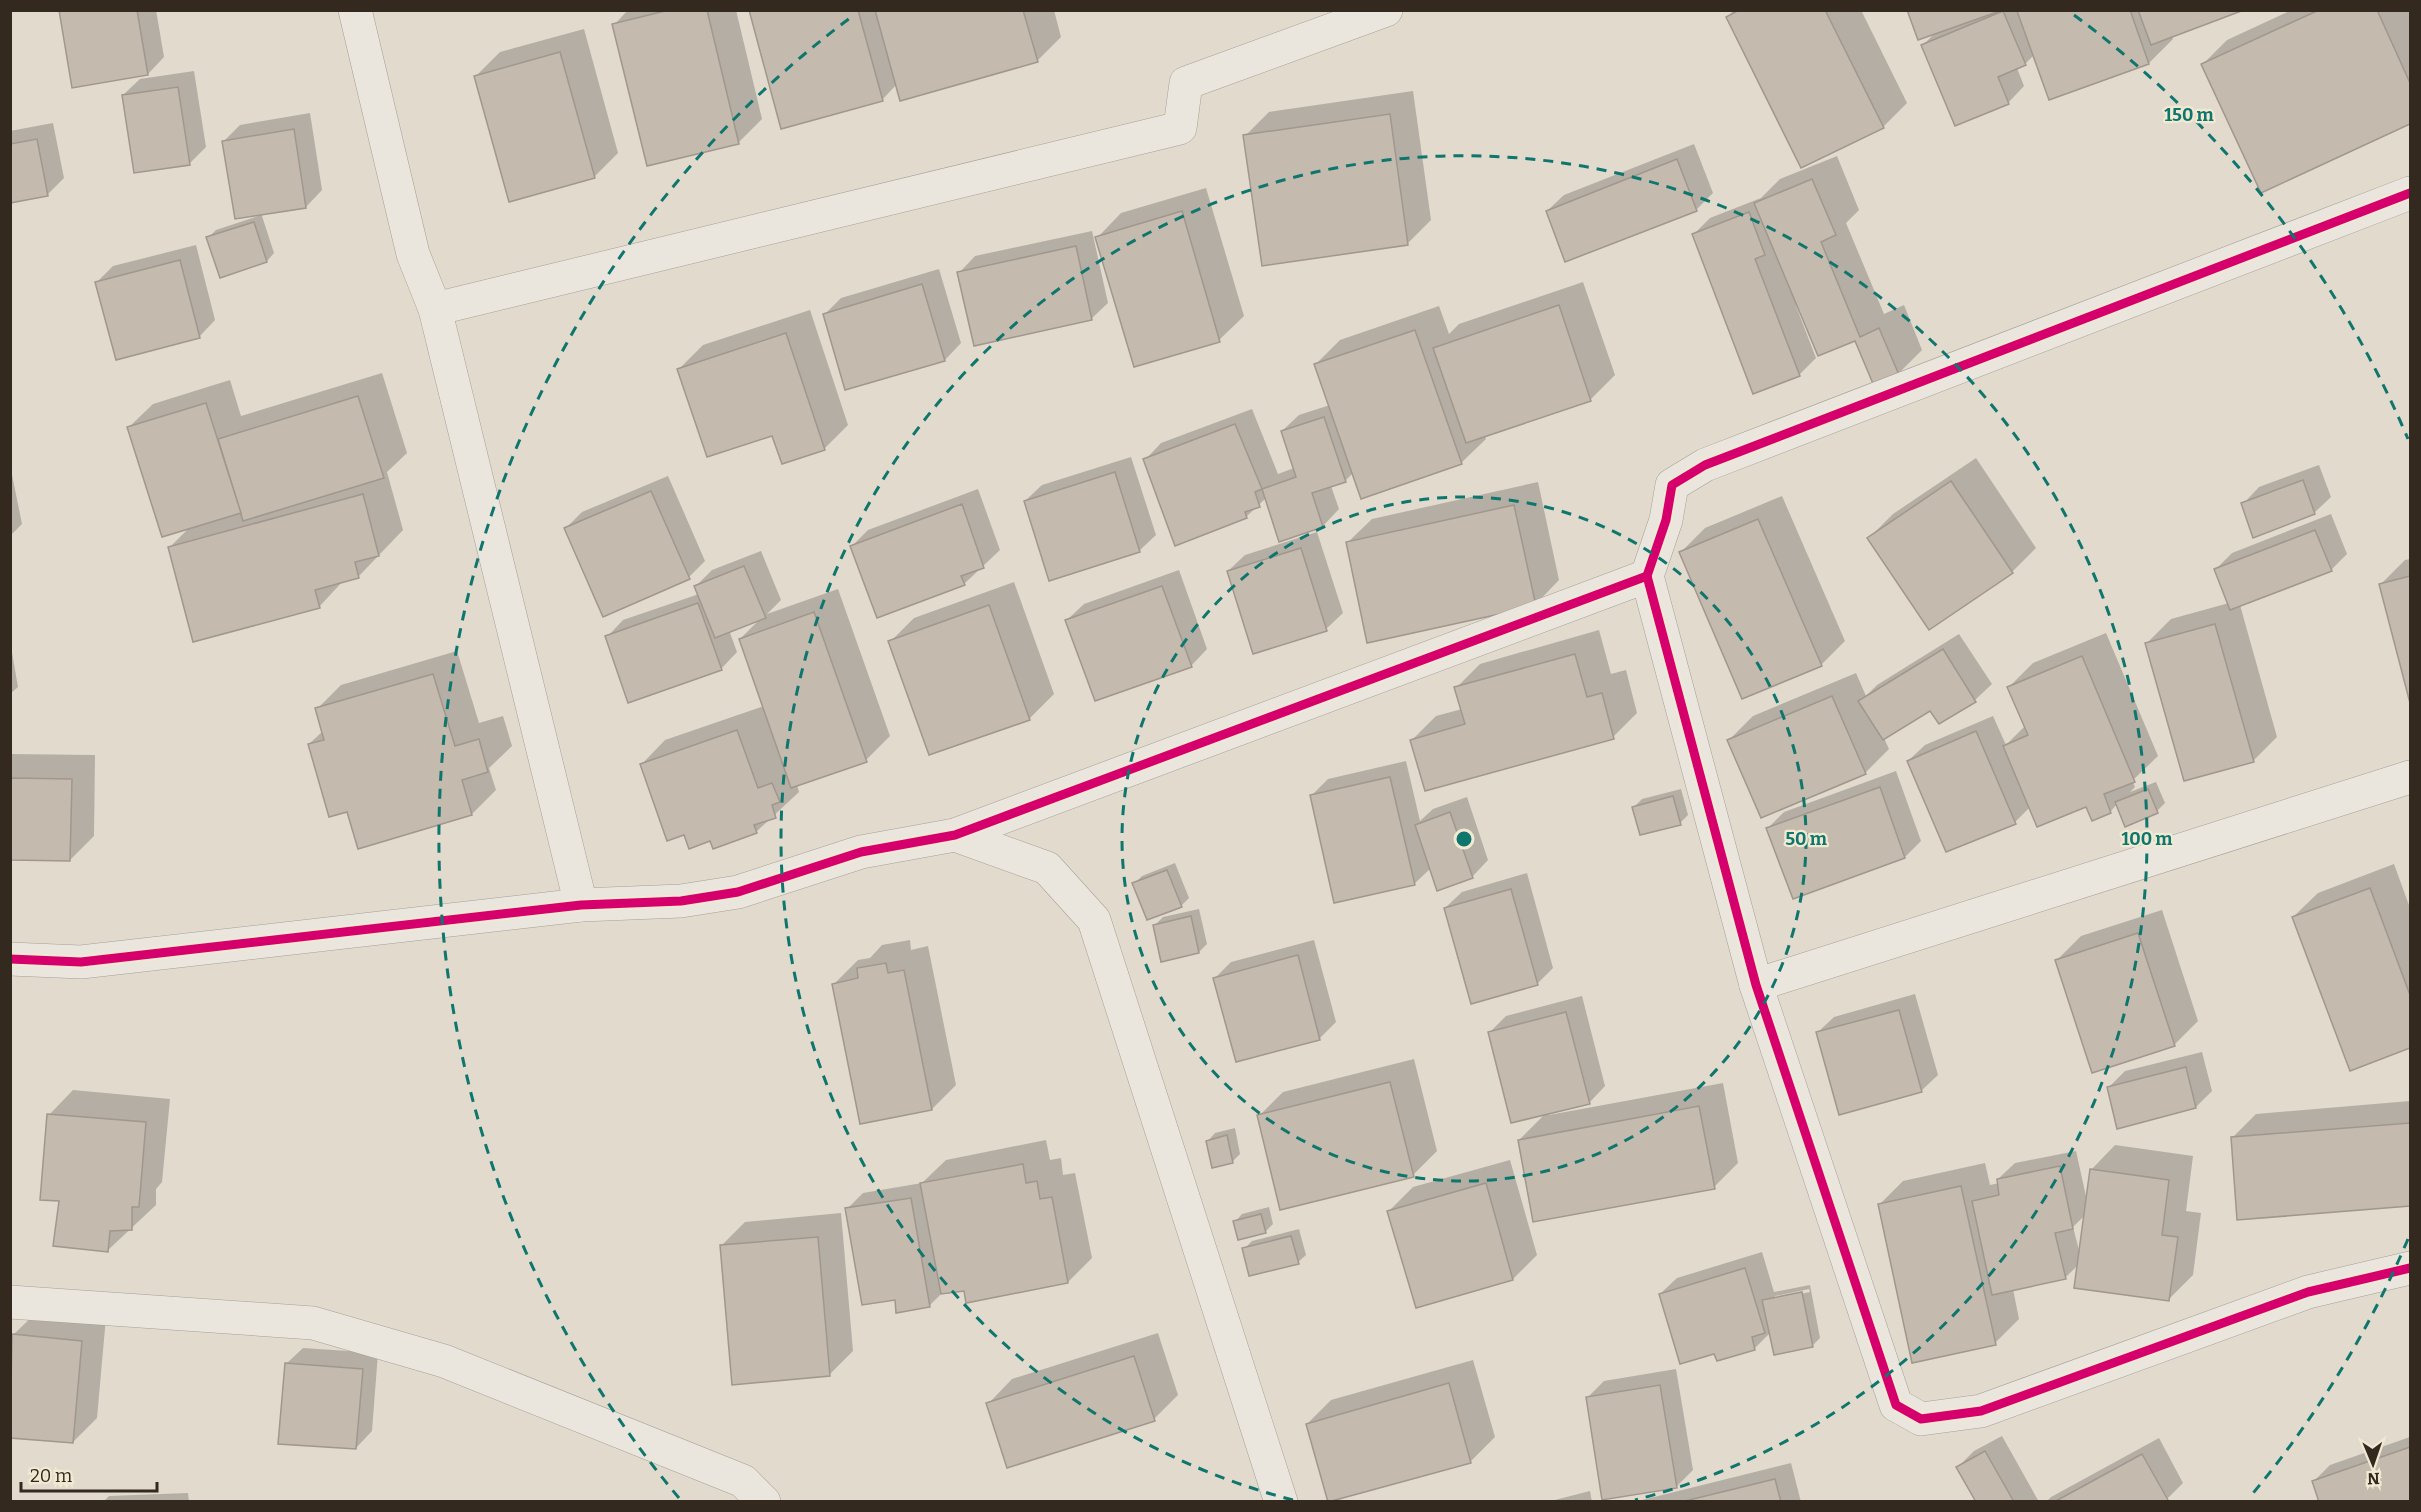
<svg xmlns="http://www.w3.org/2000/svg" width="2421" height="1512" viewBox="0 0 2421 1512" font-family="Bitter,serif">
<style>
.shadow{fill:#0003;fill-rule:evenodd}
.building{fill:#c4baae;stroke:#a1978d;stroke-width:1.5}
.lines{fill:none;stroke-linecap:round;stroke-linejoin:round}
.street-casing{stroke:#a6a096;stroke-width:34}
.street{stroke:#eae6de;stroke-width:33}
.cycleway-casing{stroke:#f2e9d3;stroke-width:13}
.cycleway{stroke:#d6006c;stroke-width:9}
.ring{fill:none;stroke:#0f766e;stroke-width:3;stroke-dasharray:10 8}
.centre{fill:#0f766e;stroke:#f2e9d3;stroke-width:3}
.ring-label{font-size:18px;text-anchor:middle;font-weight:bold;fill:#0f766e;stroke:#f2e9d3;stroke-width:4.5;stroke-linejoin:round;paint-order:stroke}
</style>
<rect width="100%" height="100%" fill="#e1dacd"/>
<!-- shadow -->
<g class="shadow">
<path d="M60,10H156L164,57L148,74Z"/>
<path d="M628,10H736L762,119L738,143L614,25Z"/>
<path d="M750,10H1054L1061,37L1037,61L897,84L882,100Z"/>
<path d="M1734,10H1861L1907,103L1883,127L1728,17Z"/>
<path d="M1909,10H2240L2172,36L2173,39L2149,63L2034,55L2025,64L2017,68L2024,86L2008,103L1923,45L1935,33Z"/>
<path d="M2292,10H2410V123L2262,191L2203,64L2227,40Z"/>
<path d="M584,29L618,153L594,177L476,76L500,52Z"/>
<path d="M194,71L206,147L189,164L123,95L140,79Z"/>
<path d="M1413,91L1431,220L1407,244L1245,136L1269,112Z"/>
<path d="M310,113L322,190L306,207L261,213L274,253L267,261L208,238L216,230L261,215L224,141L240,125Z"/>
<path d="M53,123L64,178L48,194L10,201V131Z"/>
<path d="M1694,144L1713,193L1696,210L1547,211L1564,195Z"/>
<path d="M1837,156L1859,210L1846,223L1884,314L1904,305L1922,350L1898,374L1856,339L1798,305L1796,306L1816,358L1799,375L1754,392L1694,234L1710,218L1761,198L1780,179Z"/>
<path d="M1206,188L1244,316L1219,340L1097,238L1121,213Z"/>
<path d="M1092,231L1108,303L1091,319L959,273L975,256Z"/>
<path d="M196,245L215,320L199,337L97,282L113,266Z"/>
<path d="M939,269L961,343L945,360L846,388L825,314L841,298Z"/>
<path d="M1583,282L1615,375L1591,399L1485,436L1486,439L1461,463L1353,473L1345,481L1331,486L1339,509L1323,526L1266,498L1246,517L1145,460L1161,443L1252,409L1278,474L1294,468L1282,431L1299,415L1330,405L1316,364L1340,340L1439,306L1449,334L1459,324Z"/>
<path d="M810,310L848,425L824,449L773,434L679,369L703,345Z"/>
<path d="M382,373L407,453L387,472L403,530L358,577L343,581L319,607L170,547L190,527L128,428L153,404L230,380L241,416Z"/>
<path d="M1131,457L1156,535L1139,551L1025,501L1042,485Z"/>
<path d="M1976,458L2036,548L2012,572L1869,538L1893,514Z"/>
<path d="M10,465L22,524L10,536Z"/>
<path d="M2319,465L2331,497L2314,513L2243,504L2259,487Z"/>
<path d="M668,476L705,561L689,577L566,528L582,512Z"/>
<path d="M1538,482L1559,580L1535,605L1347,543L1372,519Z"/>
<path d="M978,489L1000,550L964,584L852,546L868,530Z"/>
<path d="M1782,496L1845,641L1821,665L1681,552L1705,528Z"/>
<path d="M2331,514L2347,554L2331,570L2240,605L2277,737L2253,761L2147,643L2171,619L2229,603L2216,569L2232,553Z"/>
<path d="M1317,532L1343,613L1326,629L1228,571L1245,555Z"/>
<path d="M761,551L781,600L767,614L838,589L890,736L866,760L797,785L799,792L756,832L711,839L685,833L641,765L665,740L764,706L740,639L762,617L729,630L737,652L721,669L607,637L623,620L699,594L696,586L712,570Z"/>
<path d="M2410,559V697L2381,584L2405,560Z"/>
<path d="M1179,570L1207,649L1191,666L1067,620L1084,604Z"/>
<path d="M1014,582L1054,694L1030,718L930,753L890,642L914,618Z"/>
<path d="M1599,630L1611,674L1626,670L1637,713L1613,737L1412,740L1436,716L1462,709L1456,688L1480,664Z"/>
<path d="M2106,633L2158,756L2132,781L2135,787L2130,792L2156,782L2165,803L2157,811L2126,825L2117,804L2111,811L2093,819L2087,805L2030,807L2015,822L1908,761L1925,745L1993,716L2006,745L2025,726L2009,687L2033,663Z"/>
<path d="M1959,634L1992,684L1975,700L1940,722L1931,709L1884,738L1889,749L1865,773L1729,740L1753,716L1856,673L1866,696L1877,685Z"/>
<path d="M10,641L18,687L10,694Z"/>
<path d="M457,651L479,723L503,716L512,746L489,768L496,790L472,814L348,810L309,744L323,731L317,709L341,685Z"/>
<path d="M10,754L95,755L94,836L70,860L10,859Z"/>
<path d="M1406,761L1420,821L1433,809L1467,797L1488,860L1472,877L1431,868L1414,884L1312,795L1328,779Z"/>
<path d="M1896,771L1921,841L1905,857L1768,828L1784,812Z"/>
<path d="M1681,789L1688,815L1680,823L1634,807L1642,799Z"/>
<path d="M1175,863L1189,898L1181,906L1134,884L1142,876Z"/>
<path d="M2394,864L2410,908V1046L2351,1069L2293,917L2318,893Z"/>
<path d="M1527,873L1553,968L1537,984L1445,908L1462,892Z"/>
<path d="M1199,909L1207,944L1199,952L1155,925L1163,917Z"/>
<path d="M2162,910L2198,1021L2174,1045L2057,960L2081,936Z"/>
<path d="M910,940L911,950L928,946L956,1085L932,1109L834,984L858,960L870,958L882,945Z"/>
<path d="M1314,940L1336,1022L1319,1039L1215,978L1231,962Z"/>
<path d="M1915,994L1938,1075L1921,1091L1817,1033L1834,1017Z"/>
<path d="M1582,996L1605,1086L1589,1103L1548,1113L1549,1115L1723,1083L1738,1163L1714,1187L1519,1140L1546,1113L1490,1032L1506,1016Z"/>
<path d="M2202,1052L2212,1091L2196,1107L2108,1088L2125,1071Z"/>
<path d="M1414,1059L1437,1151L1413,1175L1259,1116L1283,1092Z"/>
<path d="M73,1090L170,1099L162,1182L156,1189V1205L107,1251L60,1200L49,1115Z"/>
<path d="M2410,1101V1204L2239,1218L2232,1138L2256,1114Z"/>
<path d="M1235,1128L1240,1154L1232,1162L1208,1141L1215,1133Z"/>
<path d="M1046,1140L1050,1160L1061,1158L1063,1175L1075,1173L1092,1258L1068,1282L965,1289L942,1293L930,1305L896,1298L847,1209L863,1193L922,1183L946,1160Z"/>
<path d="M2115,1145L2193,1156L2186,1211L2201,1213L2193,1275L2169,1299L2078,1265L2065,1278L2013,1289L2019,1319L1995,1343L1879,1205L1903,1181L1985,1163L1990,1185L1999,1183L1998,1179L2015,1163L2076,1151L2087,1201L2091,1170ZM2085,1215L2080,1254L2073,1227Z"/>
<path d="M1510,1160L1537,1255L1513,1279L1389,1211L1413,1187Z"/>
<path d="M1269,1207L1273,1224L1265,1232L1235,1222L1242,1214Z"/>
<path d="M841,1213L853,1351L829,1375L721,1246L745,1222Z"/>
<path d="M1299,1229L1306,1255L1298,1262L1244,1249L1252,1241Z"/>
<path d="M1762,1252L1774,1292L1810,1285L1820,1338L1812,1346L1771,1332L1754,1349L1660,1294L1677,1278ZM1809,1289L1810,1292L1775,1299V1296Z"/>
<path d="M38,1311L106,1317L97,1418L73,1442L10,1436V1341L13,1342V1335Z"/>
<path d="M1158,1333L1178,1395L1154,1419L988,1404L1012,1379Z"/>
<path d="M303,1348L378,1353L372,1431L356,1448L286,1364Z"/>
<path d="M1473,1360L1495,1437L1471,1461L1329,1501L1307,1424L1331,1400Z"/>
<path d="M1676,1369L1693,1470L1676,1487L1588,1397L1604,1381Z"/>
<path d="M2002,1436L2039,1502H1977L1958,1467L1974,1451Z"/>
<path d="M2410,1437V1502H2321L2314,1481L2330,1465Z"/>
<path d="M2159,1438L2183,1483L2167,1499L2163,1502H2046L2051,1497Z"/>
<path d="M1791,1463L1801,1502H1634Z"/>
<path d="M1590,1491L1592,1502H1547Z"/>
<path d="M188,1493L189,1502H103L109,1496Z"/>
</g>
<!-- building -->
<g class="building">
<path d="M59,10H137L148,75L72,88Z"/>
<path d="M669,10H707L739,144L647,166L612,24Z"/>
<path d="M749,10H858L883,101L781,129Z"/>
<path d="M875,10H1023L1038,62L900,101Z"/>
<path d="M1739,10H1825L1884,128L1801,168L1726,17Z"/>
<path d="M1907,10H2000V11L1918,40Z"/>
<path d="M2130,10L2149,64L2049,100L2017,11Z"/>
<path d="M2138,10H2244L2151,45Z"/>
<path d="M2319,10H2377L2410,83V124L2261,193L2201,64Z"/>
<path d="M2003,11L2026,65L1998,77L2009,104L1955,126L1921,45Z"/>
<path d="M560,52L595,178L509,202L474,76Z"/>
<path d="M178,87L190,165L134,173L122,95Z"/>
<path d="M1390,114L1408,245L1262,266L1243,135Z"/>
<path d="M294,129L306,208L235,219L222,141Z"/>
<path d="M37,139L48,196L10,203V144Z"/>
<path d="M1677,159L1697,211L1565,262L1546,211Z"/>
<path d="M1812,179L1836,235L1821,242L1860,337L1879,328L1899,375L1874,386L1855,341L1818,356L1754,203Z"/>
<path d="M1182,211L1220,342L1134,367L1095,237Z"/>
<path d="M1749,212L1765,255L1755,259L1800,376L1753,394L1692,234Z"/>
<path d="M254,222L267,262L220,278L206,237Z"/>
<path d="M1076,246L1092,320L974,346L957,272Z"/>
<path d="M180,260L200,338L116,360L95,282Z"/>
<path d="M922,284L945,361L845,390L823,314Z"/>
<path d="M1559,305L1591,401L1466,443L1433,348Z"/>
<path d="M1415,330L1462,464L1361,499L1314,364Z"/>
<path d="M786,333L825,450L782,464L772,436L707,457L677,369Z"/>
<path d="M358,396L384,478L243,521L218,439Z"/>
<path d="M206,403L241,513L162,537L127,427Z"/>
<path d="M1324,417L1346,482L1312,493L1323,527L1279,542L1262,489L1296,477L1281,431Z"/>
<path d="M1235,424L1262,489L1255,492L1260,507L1245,512L1247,518L1175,546L1143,459Z"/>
<path d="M1115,472L1140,552L1049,581L1024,501Z"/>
<path d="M2303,480L2315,514L2253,538L2241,503Z"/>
<path d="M1951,481L2013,573L1929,630L1867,538Z"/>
<path d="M651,491L690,579L603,617L564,528Z"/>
<path d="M363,494L379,556L355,562L359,578L315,590L320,608L193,642L168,547Z"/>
<path d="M962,504L984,568L961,576L965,585L877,618L850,546Z"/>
<path d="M1514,505L1536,606L1367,643L1346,542Z"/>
<path d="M1758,519L1822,666L1742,699L1679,552Z"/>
<path d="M2315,530L2332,571L2230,610L2214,569Z"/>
<path d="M1301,548L1327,631L1253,654L1227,571Z"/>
<path d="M744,566L766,618L715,638L694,586Z"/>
<path d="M2410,576V703L2379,584Z"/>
<path d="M1162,586L1192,667L1095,701L1065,620Z"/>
<path d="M698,603L722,670L628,703L605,636Z"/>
<path d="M989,605L1030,720L929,755L888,641Z"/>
<path d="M814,612L867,762L791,788L739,639Z"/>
<path d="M2215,624L2254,762L2184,781L2145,643Z"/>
<path d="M1943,649L1976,702L1939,724L1930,711L1883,740L1858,701Z"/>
<path d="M1575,654L1587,697L1602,693L1614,739L1425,791L1410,740L1465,724L1454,687Z"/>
<path d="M2082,656L2135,782L2104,794L2111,813L2092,821L2086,807L2037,827L2003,746L2028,735L2007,687Z"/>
<path d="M433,674L455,746L479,739L488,772L462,780L472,815L358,849L347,812L329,817L308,744L324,740L315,708Z"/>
<path d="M1832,696L1866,774L1761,818L1727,740Z"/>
<path d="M737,730L758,788L772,783L780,802L772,805L776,818L754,825L757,833L713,849L710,841L689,849L684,835L667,841L640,764Z"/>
<path d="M1976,731L2016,824L1946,852L1907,761Z"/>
<path d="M1390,777L1415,885L1334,903L1310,795Z"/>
<path d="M10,778L72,779L70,861L10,860Z"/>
<path d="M1880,787L1905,858L1793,899L1766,828Z"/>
<path d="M2148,789L2158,813L2125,827L2115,802Z"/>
<path d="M1673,796L1681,825L1640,835L1632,807Z"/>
<path d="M1450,812L1473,878L1437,891L1415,825Z"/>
<path d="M1167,870L1182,907L1147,920L1132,883Z"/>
<path d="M2370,888L2410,995V1048L2350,1071L2292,917Z"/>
<path d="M1511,889L1538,985L1471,1004L1444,908Z"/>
<path d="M1191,916L1199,953L1161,962L1153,925Z"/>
<path d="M2138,933L2175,1046L2092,1073L2055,960Z"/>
<path d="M1298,955L1320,1040L1236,1062L1213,978Z"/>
<path d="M886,963L888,973L904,970L932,1110L860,1124L832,984L858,978L857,968Z"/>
<path d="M1899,1010L1922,1092L1839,1115L1816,1032Z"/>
<path d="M1566,1012L1590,1104L1511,1123L1488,1032Z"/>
<path d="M2186,1067L2196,1108L2117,1129L2107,1087Z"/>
<path d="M1390,1082L1414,1177L1280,1210L1257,1115Z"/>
<path d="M1699,1106L1715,1189L1533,1222L1518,1140Z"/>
<path d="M47,1114L146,1122L139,1207H132V1230L110,1231L108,1252L53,1246L59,1201L40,1200Z"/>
<path d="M2410,1123V1206L2237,1220L2231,1137Z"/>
<path d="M1227,1135L1233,1163L1212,1168L1206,1141Z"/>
<path d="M1023,1164L1026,1183L1037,1181L1040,1199L1052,1197L1068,1283L966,1303L964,1291L941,1294L920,1183Z"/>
<path d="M2060,1166L2073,1229L2055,1233L2066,1279L1992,1295L1972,1201L1999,1195L1997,1179Z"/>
<path d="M2090,1169L2169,1180L2162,1235L2178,1237L2169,1301L2074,1288Z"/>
<path d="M1486,1183L1513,1280L1416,1308L1387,1211Z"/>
<path d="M1961,1186L1996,1345L1912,1363L1878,1204Z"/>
<path d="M911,1198L930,1307L896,1313L895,1300L862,1305L845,1208Z"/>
<path d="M1261,1214L1266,1233L1238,1240L1233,1221Z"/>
<path d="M1291,1236L1299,1264L1249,1276L1242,1248Z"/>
<path d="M818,1237L830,1376L732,1385L720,1245Z"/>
<path d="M1745,1268L1765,1333L1752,1337L1755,1350L1717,1361L1714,1354L1680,1364L1659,1294Z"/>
<path d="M1802,1292L1813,1347L1774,1355L1762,1300Z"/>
<path d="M12,1334L82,1341L73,1443L10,1438Z"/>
<path d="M1134,1356L1155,1421L1007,1468L986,1403Z"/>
<path d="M285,1363L363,1369L356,1449L278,1444Z"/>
<path d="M1449,1383L1471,1463L1328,1502L1306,1424Z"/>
<path d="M1660,1385L1677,1488L1602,1500L1586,1397Z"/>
<path d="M2410,1447V1502H2319L2312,1481Z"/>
<path d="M1985,1451L2014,1502H1976L1956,1467Z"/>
<path d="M2142,1454L2168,1500L2166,1502H2054Z"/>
<path d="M1775,1479L1781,1502H1681Z"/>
</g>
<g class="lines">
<!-- street casing -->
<g class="street-casing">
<g id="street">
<path d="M355,10L413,254L435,309L581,905"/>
<path d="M2410,193L1705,465L1672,485L1666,520L1647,576L1756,985L1896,1405L1921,1419L1981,1411L2308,1292L2410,1268"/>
<path d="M435,309L1180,128L1186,83L1386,10"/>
<path d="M955,835L1047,868L1094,920L1281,1502"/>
<path d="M10,959L81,962L581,905L681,901L738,892L861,852L955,835L1647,576"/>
<path d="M1756,985L2410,777"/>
<path d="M10,1302L313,1323L444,1361L743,1481L764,1502"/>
</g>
</g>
<!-- street -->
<use href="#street" class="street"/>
<!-- cycleway casing -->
<g class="cycleway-casing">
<g id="cycleway">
<path d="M2410,193L1705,465L1672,485L1666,520L1647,576L1756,985L1896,1405L1921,1419L1981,1411L2308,1292L2410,1268"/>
<path d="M10,959L81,962L581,905L681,901L738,892L861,852L955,835L1647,576"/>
</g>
</g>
<!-- cycleway -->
<use href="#cycleway" class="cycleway"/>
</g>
<!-- distance rings -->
<g class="ring">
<circle cx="1464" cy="839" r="342"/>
<path d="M1293 1500A683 683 0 1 1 1635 1500"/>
<path d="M2408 1239A1025 1025 0 0 1 2249 1498M679 1498A1025 1025 0 0 1 854 15M2074 15A1025 1025 0 0 1 2408 439"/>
</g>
<circle cx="1464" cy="839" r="9" class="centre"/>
<g class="ring-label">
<text x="2189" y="121">150 m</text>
<text x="1806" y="845">50 m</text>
<text x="2147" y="845">100 m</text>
</g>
<!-- border -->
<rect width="2421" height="1512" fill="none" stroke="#34291f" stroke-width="24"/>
<!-- north arrow -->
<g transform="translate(2373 1464) rotate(178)" stroke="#f2e9d3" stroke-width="4.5" paint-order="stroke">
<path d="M0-4.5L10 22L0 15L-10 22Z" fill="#34291f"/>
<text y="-9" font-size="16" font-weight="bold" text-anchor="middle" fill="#34291f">N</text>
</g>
<!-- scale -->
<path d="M21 1482v9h136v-9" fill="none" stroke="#34291f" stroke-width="3"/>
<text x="30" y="1482" font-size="18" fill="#34291f" stroke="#f2e9d3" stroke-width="4.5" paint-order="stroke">20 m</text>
</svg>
